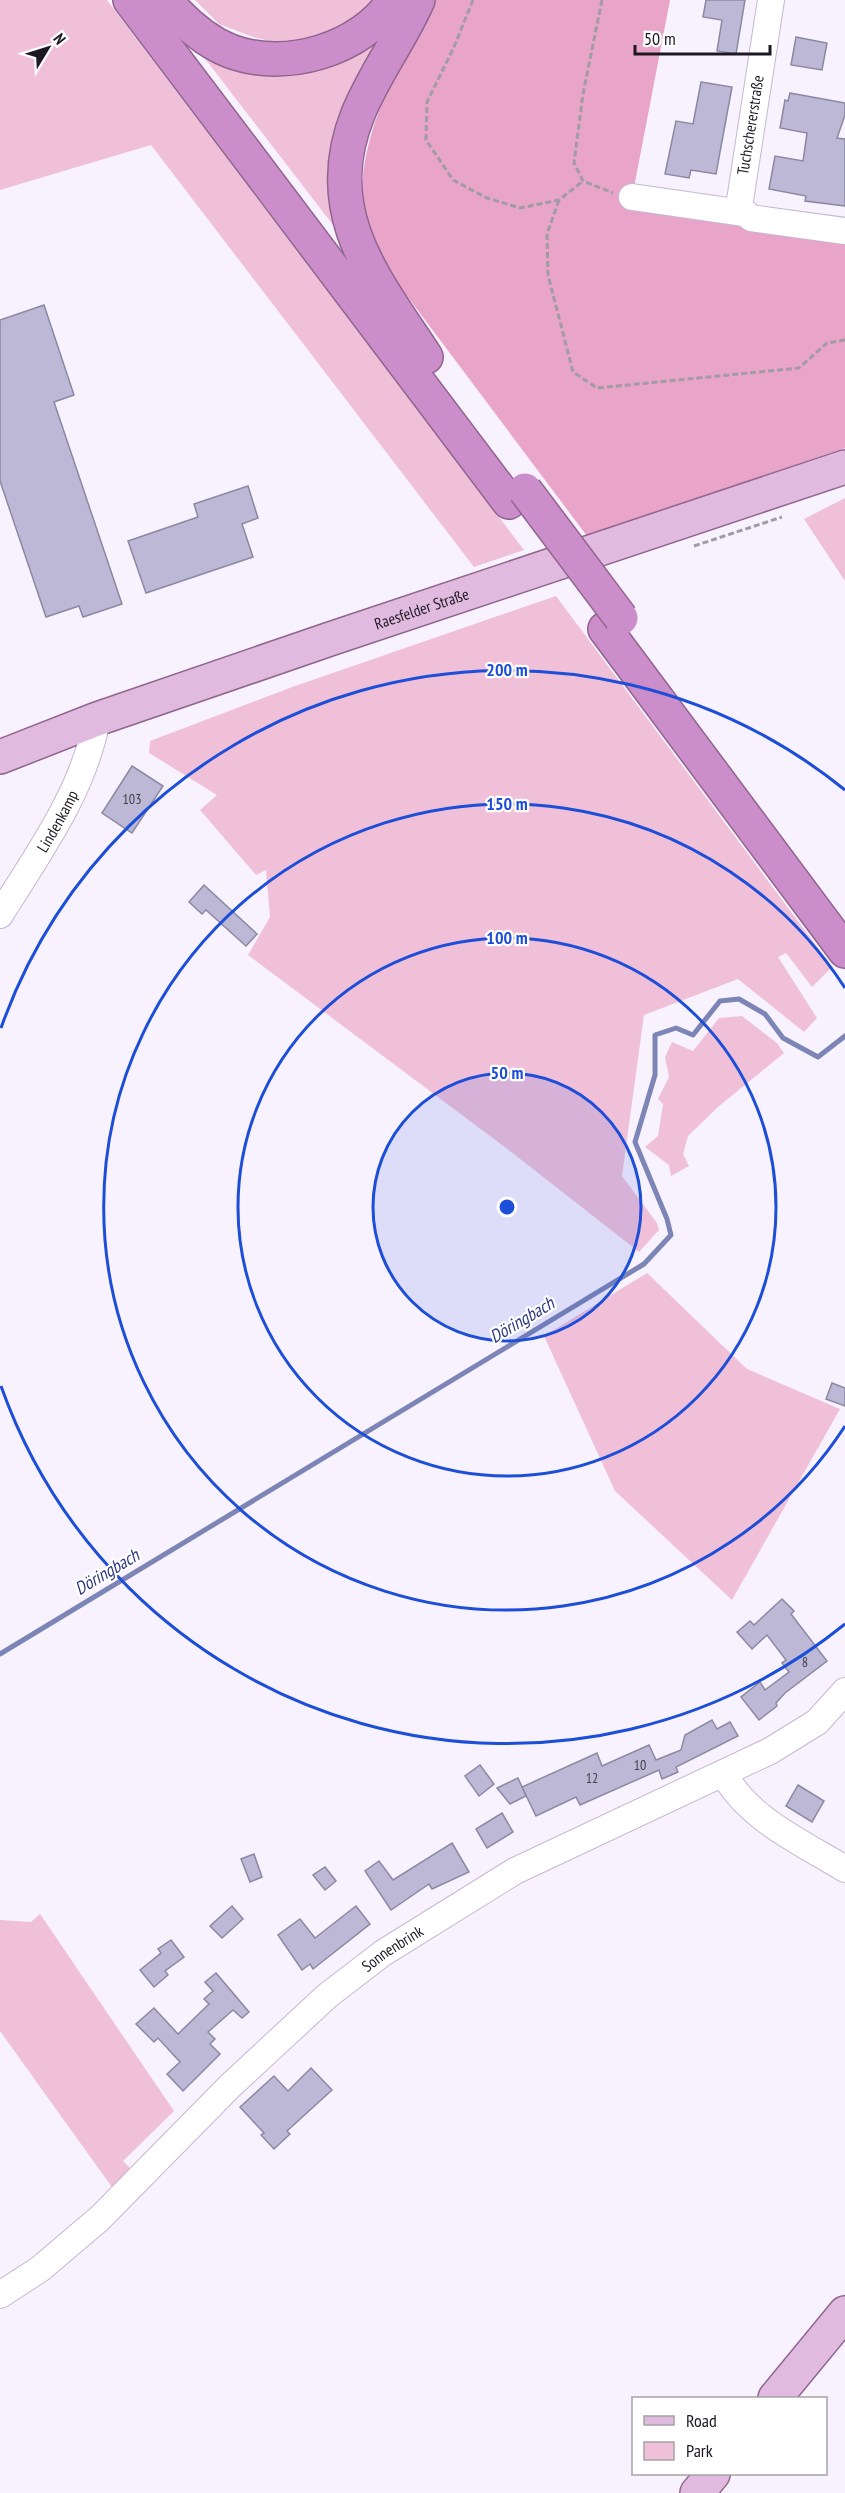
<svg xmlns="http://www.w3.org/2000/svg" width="845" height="2493" viewBox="0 0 845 2493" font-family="'PT Sans Narrow',sans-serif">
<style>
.green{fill:#f0c0d9}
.forest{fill:#e9a4c9}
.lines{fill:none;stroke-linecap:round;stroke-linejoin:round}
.stream{stroke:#7c85b5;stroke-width:5}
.building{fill:#bcb8d5;stroke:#8b88a3;stroke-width:1.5}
.minor-casing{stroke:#c6b7d2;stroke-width:28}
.major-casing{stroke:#8f658f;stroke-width:36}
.highway-casing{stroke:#8f658f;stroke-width:36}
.path{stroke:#a19ba6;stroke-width:3;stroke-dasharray:6 3;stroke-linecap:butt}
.minor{stroke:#fff;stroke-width:26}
.major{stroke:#e0bbdf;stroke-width:33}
.highway{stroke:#cc8eca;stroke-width:33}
.highway-bridge-casing{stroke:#8f658f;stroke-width:36;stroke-linecap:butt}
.highway-bridge{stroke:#cc8eca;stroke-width:33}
.ring{fill:none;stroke:#1d4ed8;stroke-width:3}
.labels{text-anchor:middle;stroke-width:4.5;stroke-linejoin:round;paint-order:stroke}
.number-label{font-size:14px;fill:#45404f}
.street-label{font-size:16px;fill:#1d1822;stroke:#fff}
.water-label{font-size:18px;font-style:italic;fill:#2d3781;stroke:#fff}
.centre{fill:#1d4ed8;stroke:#fff;stroke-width:3}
.ring-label{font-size:18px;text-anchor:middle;font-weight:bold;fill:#1d4ed8;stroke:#fff;stroke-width:4.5;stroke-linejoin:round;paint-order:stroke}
</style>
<rect width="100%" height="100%" fill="#f8f2fe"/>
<!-- green -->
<g class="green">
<path d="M0,0H107L524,550L474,567L151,145L0,190Z"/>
<path d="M195,0H379L331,35L288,45L253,37L219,24Z"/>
<path d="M395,16L351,109L343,238L183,30L234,57Z"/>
<path d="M845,498V581L804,519Z"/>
<path d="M556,596L832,967L812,987L786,953L778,957L817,1018L804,1032L738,979L644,1015L622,1176L657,1223L659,1230L639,1252L510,1151L248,955L270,917L266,870L256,875L200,810L217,795L149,753L150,741L295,686Z"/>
<path d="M742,1016L777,1043L784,1053L718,1107L688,1136L683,1154L689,1166L671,1176L669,1165L645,1147L658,1136L663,1104L658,1099L669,1077L665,1057L672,1042L693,1051L719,1018Z"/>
<path d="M647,1273L747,1369L840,1409L732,1600L615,1491L544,1336Z"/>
<path d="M40,1914L174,2111L123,2161L132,2170L114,2190L0,2031V1920L31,1922Z"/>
</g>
<!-- forest -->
<path class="forest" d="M436,0H670L631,203L845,235V448L587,536L413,304C396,281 372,249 365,221C355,176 373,120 392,80C405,52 424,28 436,0Z"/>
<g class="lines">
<!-- stream -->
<path class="stream" d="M0,1654L644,1264L671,1235L667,1219L635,1142L655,1075V1035L676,1028L693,1035L720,1001L739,999L765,1014L783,1038L818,1057L845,1036"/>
</g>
<!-- building -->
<g class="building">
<path d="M706,0H745L736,54L717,51L722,20L703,17Z"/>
<path d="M796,37L827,43L822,70L791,65Z"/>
<path d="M701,82L732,87L716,174L691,170L689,178L665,174L676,121L693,124Z"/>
<path d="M790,93L845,103V115L837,138L845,139V206L805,201L806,196L769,189L775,156L803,161L807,133L780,128L785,100L788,101Z"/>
<path d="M44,305L74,395L54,402L122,604L83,617L79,606L46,617L0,481V320Z"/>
<path d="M248,486L258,518L242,524L253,557L146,593L128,541L198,517L194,504Z"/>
<path d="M132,766L163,786L132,833L102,813Z"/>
<path d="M204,885L257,934L246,946L206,910L202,914L189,902Z"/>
<path d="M832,1383L845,1388V1406L826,1399Z"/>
<path d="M782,1599L794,1611L791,1614L827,1661L785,1693L776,1703L777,1706L759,1720L741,1697L760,1682L765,1690L789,1672L782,1663L786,1660L767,1635L752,1649L737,1632L750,1621L754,1625Z"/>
<path d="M712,1720L717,1729L730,1722L738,1736L676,1767L678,1772L662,1779L659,1770L580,1805L576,1797L536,1816L522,1787L597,1753L602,1766L649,1745L656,1760L681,1750L685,1735Z"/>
<path d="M480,1765L494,1784L479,1796L465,1776Z"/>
<path d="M518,1778L526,1796L510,1804L497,1788Z"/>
<path d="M798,1785L824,1801L812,1822L786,1806Z"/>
<path d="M502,1813L513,1832L487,1848L476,1829Z"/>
<path d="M452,1843L469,1872L432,1889L429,1884L391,1910L365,1871L379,1861L393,1880Z"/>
<path d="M254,1854L262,1877L250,1882L241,1859Z"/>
<path d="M325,1867L336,1881L325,1890L313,1875Z"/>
<path d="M232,1906L243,1919L222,1938L210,1926Z"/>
<path d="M356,1906L370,1924L313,1969L310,1964L302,1970L278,1935L300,1919L315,1938Z"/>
<path d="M171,1940L184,1957L165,1971L168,1975L154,1987L140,1970L161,1953L158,1949Z"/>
<path d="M216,1973L249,2012L242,2018L233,2010L208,2032L215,2039L210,2044L220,2054L183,2091L167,2074L180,2062L158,2038L154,2042L136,2024L154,2008L178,2034L209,2004L204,1999L213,1991L205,1982Z"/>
<path d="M311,2068L332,2090L287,2131L290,2134L274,2149L261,2135L264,2133L240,2107L274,2076L288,2091Z"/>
</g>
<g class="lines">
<!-- minor casing -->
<g class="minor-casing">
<g id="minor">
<path d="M771,0L739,207L751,218L845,231"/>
<path d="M632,197L743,213"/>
<path id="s1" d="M0,915C38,854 84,791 97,719"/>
<path d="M724,1774C748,1819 803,1843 845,1869"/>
<path id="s2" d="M0,2295L40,2269L100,2218L230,2086L327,1996L383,1953L515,1871L770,1751L817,1722L845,1691"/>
</g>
</g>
<!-- major casing -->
<g class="major-casing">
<g id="major">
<path id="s3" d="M0,757L97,719L333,638L845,467"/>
<path d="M775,2398L845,2313"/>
<path d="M697,2493L713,2474"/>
</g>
</g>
<!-- highway casing -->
<g class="highway-casing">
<g id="highway">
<path d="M130,0L509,502"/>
<path d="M165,0C182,20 205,41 230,51C285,72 361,50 394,0"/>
<path d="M418,0C401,39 374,74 358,114C318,213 375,279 426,357"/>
<path d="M605,629L845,951"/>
</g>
</g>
<!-- path -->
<g class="path">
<path d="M473,0L454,47L427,102L426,140L453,180L487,198L520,208L559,200L583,181"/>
<path d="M602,0L583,94L574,163L583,181L613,193"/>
<path d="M559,200L547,234L548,275L573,372L597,388L799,368L827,343L845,340"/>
<path d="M694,546L782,517"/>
</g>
<!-- minor -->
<use href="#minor" class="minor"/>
<!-- major -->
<use href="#major" class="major"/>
<!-- highway -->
<use href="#highway" class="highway"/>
<!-- highway-bridge casing -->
<g class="highway-bridge-casing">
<path id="highway-bridge" d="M525,490L621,618"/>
</g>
<!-- highway-bridge -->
<use href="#highway-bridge" class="highway-bridge"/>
</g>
<!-- distance rings -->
<circle cx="507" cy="1207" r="134" fill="#1d4ed8" fill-opacity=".12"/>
<g class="ring">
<circle cx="507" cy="1207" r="134"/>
<circle cx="507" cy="1207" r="269"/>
<path d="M845 1426A403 403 0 1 1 845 988"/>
<path d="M845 1624A537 537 0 0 1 1 1386M1 1028A537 537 0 0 1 845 790"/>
</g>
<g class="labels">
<!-- number labels -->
<g class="number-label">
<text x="132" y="804">103</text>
<text x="805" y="1667">8</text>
<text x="640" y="1770">10</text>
<text x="592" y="1783">12</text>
</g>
<!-- street labels -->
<g class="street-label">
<text transform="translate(750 125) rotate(-81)" y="6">Tuchschererstraße</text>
<text dy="6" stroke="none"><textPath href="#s3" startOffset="447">Raesfelder Straße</textPath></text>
<text dy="6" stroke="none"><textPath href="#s1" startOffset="110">Lindenkamp</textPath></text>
<text dy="6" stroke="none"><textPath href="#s2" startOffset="525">Sonnenbrink</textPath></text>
</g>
<!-- water labels -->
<g class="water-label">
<text transform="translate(522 1320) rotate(-31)" y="6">Döringbach</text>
<text transform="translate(107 1572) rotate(-31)" y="6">Döringbach</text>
</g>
</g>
<circle cx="507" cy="1207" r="9" class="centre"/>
<g class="ring-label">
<text x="507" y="676">200 m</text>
<text x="507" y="810">150 m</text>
<text x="507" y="944">100 m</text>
<text x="507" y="1079">50 m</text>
</g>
<!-- legend -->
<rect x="632" y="2397" width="195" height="78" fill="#ffffff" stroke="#a5a3a7" stroke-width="1.5"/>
<rect x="644" y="2416" width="30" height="9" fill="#e0bbdf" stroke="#a5a3a7" stroke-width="1.5"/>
<text x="686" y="2427" font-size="18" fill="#1d1822">Road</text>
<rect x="644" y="2442" width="30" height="18" fill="#f0c0d9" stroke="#a5a3a7" stroke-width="1.5"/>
<text x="686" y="2457" font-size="18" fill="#1d1822">Park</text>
<!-- north arrow -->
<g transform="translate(48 48) rotate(52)" stroke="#ffffff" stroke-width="4.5" paint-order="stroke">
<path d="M0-4.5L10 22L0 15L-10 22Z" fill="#1d1822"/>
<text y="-9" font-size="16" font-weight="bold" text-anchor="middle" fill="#1d1822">N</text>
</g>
<!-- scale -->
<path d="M635 45v9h135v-9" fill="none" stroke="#1d1822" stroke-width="3"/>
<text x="644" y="45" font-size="18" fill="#1d1822" stroke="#ffffff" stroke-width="4.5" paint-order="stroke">50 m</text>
</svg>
